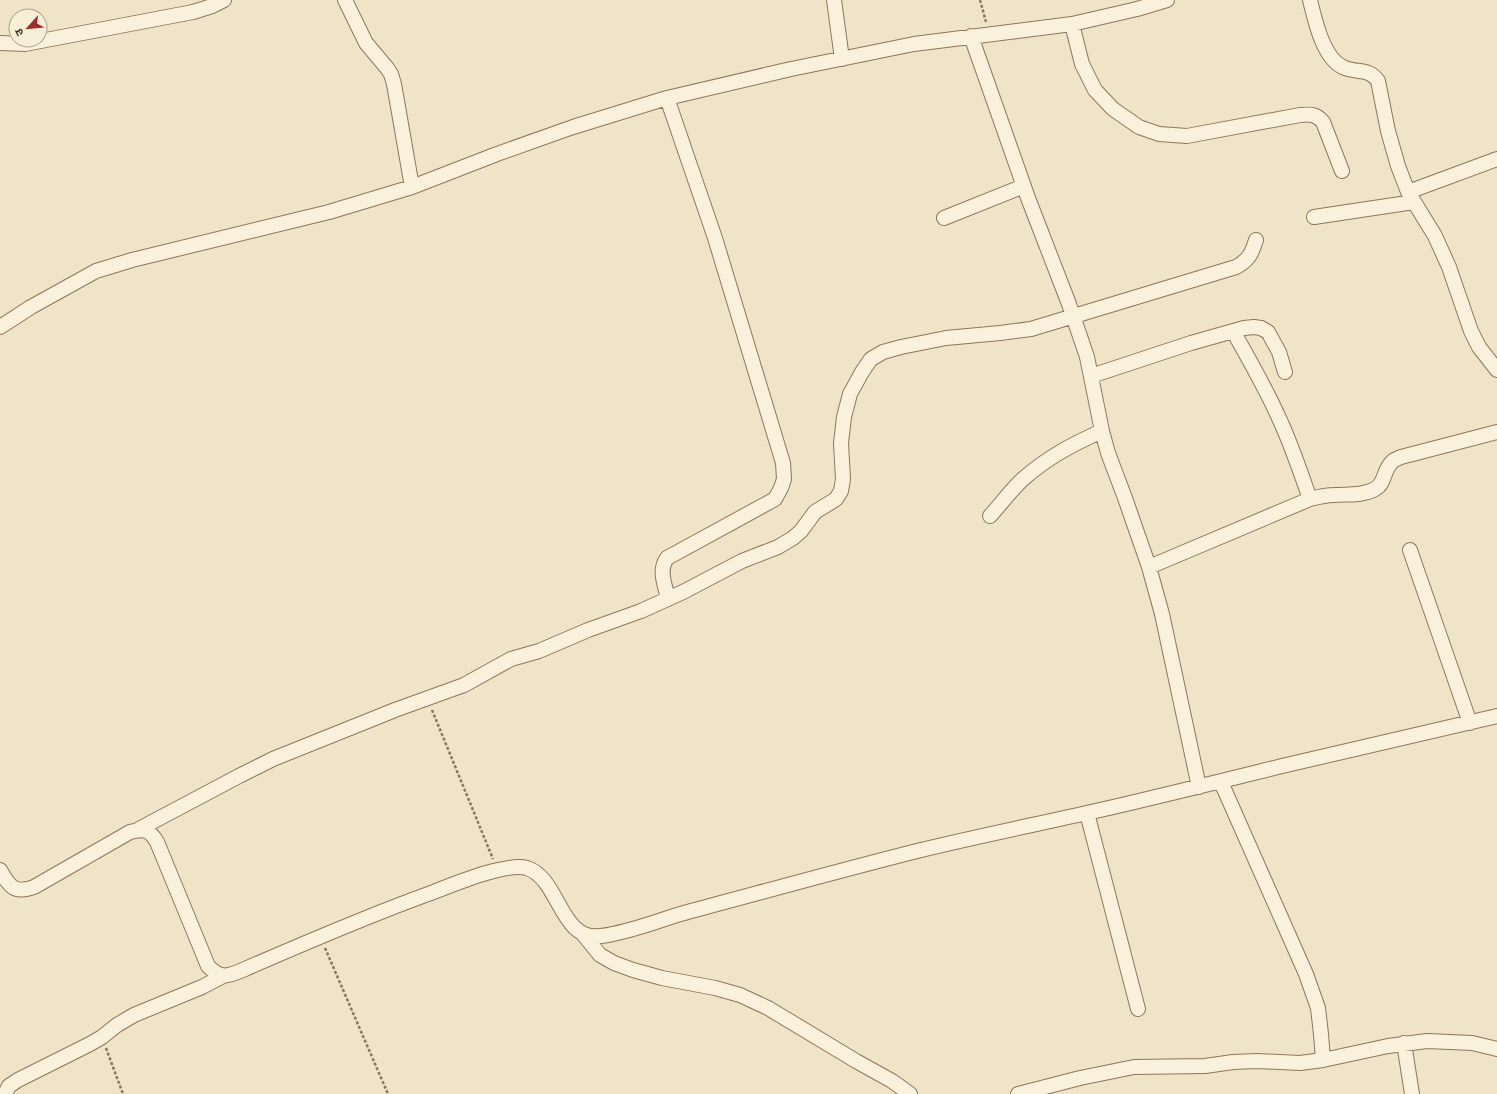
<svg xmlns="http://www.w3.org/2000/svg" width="1497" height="1094" font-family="Bitter,'Noto Sans Devanagari',serif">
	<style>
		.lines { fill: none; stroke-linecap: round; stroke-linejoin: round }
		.minor-casing { stroke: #8d765c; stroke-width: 16 }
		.path { stroke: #8d765c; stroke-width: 2.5; stroke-dasharray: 3 2; stroke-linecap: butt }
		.minor { stroke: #faf1dc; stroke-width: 14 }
	</style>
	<rect width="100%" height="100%" fill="#f0e4c8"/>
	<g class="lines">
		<defs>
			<path id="minor" d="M345,0L366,43L387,68L391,74L394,84L412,187
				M834,0L842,59
				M1310,0C1315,20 1323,60 1345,68C1358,73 1369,68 1378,81L1388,131L1398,166L1408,192L1435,236L1449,267L1471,331L1479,347L1497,370
				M1072,24L1082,64L1095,90L1113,109L1139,127L1159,134L1187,136L1300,115C1311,114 1316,114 1323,122L1342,171
				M971,36L1028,198L1069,304L1087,357L1102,431L1108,453L1125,498L1149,567L1162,614L1199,787
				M0,43L25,44L193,12L212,6L224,0
				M667,98L715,238L783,463L784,479L781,488L775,499L667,558C658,571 665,584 668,599
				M1408,192L1497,159
				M1314,217L1414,202
				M944,218L1024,186
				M0,327L31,307L96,271L132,260L329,212L412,187L497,154L573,127L667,98L791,69L914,44L1072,24L1137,9L1167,0
				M1233,331C1249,359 1265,387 1278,416C1291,443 1300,471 1310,499
				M1091,376L1191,343L1244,328L1254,327L1261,328L1268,332L1279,352L1285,372
				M990,516C1001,504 1011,490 1023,479C1048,457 1073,444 1102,431
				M1410,550L1470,723
				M1149,567L1310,499C1318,497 1326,495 1334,495C1348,494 1362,496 1375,489C1386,483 1383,469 1393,461C1395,459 1399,458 1401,457L1497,432
				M1221,782L1306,974L1318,1008L1321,1034L1323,1060
				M1087,813L1138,1009
				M139,829L239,776L273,759L395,710L464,685L511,659L539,651L588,630L641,611L683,592L742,561L778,547L793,538L801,531L815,512L836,499L841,491L843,479L841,443L844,417L850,394L862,372L871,359L883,352L901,347L946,338L1000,333L1031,329L1236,267C1249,260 1252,253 1256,240
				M0,870C10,887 14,894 34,887L130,832C144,828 150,830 157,842L208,966C221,980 229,976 245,969C307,942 367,916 431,893C452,885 506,862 527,868C560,879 560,942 601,936C632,932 661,919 691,911C766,891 842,870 917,851C978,836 1039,824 1100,810C1161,796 1221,781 1282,766C1353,749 1425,733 1497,716
				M583,934L600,955L614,963L633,970L662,978L715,988L740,995L768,1008L856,1061L892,1081L910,1094
				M1404,1043L1412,1094
				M5,1094L9,1086L18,1080L90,1044L102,1037L117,1025L134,1015L202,987L223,976
				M1018,1094L1080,1078L1134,1067L1205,1066L1233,1062L1257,1061L1300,1063L1323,1060L1388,1046L1427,1041L1472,1043L1497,1049"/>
		</defs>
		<use href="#minor" class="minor-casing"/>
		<path class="path" d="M980,0L986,22
			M432,710L493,859
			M325,948L388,1094
			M106,1048L123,1094"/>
		<use href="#minor" class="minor"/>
	</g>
	<g transform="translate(28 28) rotate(243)"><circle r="19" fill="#f7eed8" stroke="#ada18e"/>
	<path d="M0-3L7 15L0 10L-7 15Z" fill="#9e2a2b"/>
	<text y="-6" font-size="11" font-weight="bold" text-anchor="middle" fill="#3d2e20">उ</text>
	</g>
</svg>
